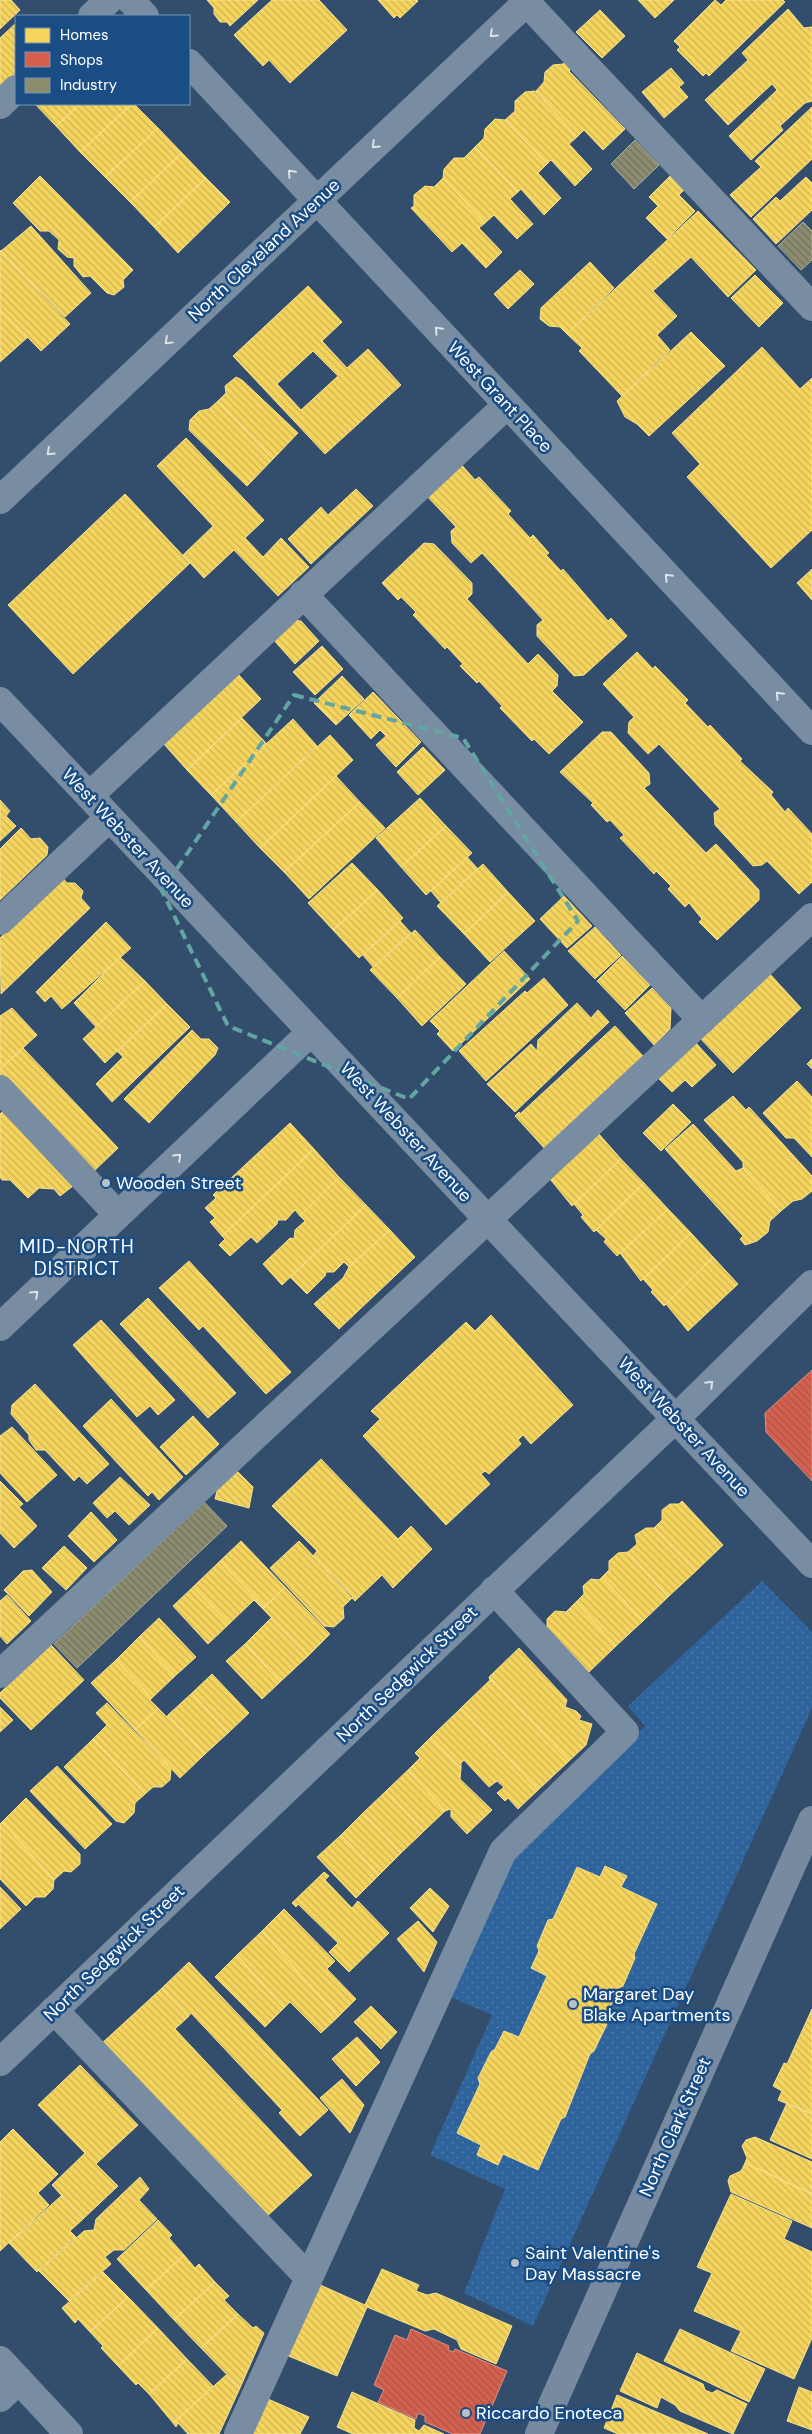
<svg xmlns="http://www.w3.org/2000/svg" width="812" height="2434" font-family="'DM Sans',sans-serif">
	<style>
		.grass { fill: url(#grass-dots); fill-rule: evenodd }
		.homes { fill: url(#homes-back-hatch); stroke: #f9e28d; fill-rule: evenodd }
		.shops { fill: url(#shops-back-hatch); stroke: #e29082 }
		.industry { fill: url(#industry-back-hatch); stroke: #aeae9a }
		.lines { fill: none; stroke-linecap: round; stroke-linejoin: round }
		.minor { stroke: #788ca2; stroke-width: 28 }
		.major { stroke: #778a9f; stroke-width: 28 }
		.oneway { stroke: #dde2e8 }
		.marked { fill: none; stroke: #63a6a1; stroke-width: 4; stroke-dasharray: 10 6; stroke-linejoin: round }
		.poi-dot { fill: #b7c1cc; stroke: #1a4d84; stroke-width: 2 }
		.labels { text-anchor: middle; stroke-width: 5; stroke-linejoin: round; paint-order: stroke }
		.street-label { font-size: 18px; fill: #fff; stroke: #1a4d84 }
		.poi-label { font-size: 18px; fill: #fff; stroke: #1a4d84; text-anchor: start }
		.neighbourhood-label { font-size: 19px; letter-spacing: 1px; fill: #fff; stroke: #1a4d84 }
	</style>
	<defs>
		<pattern id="grass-dots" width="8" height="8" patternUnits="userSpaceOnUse" patternTransform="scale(1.25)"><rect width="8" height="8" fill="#2e649b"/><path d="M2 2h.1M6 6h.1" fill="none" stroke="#4d7baa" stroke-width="1.8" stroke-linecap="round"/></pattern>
		<pattern id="homes-back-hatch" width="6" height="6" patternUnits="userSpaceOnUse" patternTransform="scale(1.25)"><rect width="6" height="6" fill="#f6d55c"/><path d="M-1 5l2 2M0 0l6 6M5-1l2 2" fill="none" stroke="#ccb358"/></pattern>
		<pattern id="shops-back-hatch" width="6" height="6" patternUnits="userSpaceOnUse" patternTransform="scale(1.25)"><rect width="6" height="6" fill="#d6604d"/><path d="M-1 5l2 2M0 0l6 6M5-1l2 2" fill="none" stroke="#a6594d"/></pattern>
		<pattern id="industry-back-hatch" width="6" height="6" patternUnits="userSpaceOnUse" patternTransform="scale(1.25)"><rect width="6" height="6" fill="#8c8c6e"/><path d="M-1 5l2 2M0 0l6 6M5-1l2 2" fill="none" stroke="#727260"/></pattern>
	</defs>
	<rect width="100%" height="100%" fill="#324e6c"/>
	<path class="grass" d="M762,1581L812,1632V1708L533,2326L464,2293L505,2189L430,2155L492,2015L448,1996L511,1854L645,1726L628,1706ZM605,1866L626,1876L621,1887L657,1904L634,1954L635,1958L624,1986L619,1988L604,2020L607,2024L594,2051L590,2054L565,2117L561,2119L538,2169L503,2154L498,2164L477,2155L481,2145L457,2133L480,2084L478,2078C486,2061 496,2048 504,2031L519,2037L547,1976L548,1921L553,1919L576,1867L600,1877Z"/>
	<path class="homes" d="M0,0H11L20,10L0,29Z
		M207,0H258L230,26L227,22H220L214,14V8Z
		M272,0H319L347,30L290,83L269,60L263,66L234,35Z
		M378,0H417L418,1L400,18L397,15L394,18Z
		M638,0H674L655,18Z
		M715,0L721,5L726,0H783L785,2L709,76L706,73L703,76L677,50L680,47L674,41Z
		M788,9L804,28L812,27V101L805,103L780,126L783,130L751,160L729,136L777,90L772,84L728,125L705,100L748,60L742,53Z
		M600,10L625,36L602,58L576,32Z
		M16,23V82L0,89V38Z
		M566,61L572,68L569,71L625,129L603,150L584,130L577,137L536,91L544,82L545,72L553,65L563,64Z
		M671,68L684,83L679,87L688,97L664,118L642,92Z
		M535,91L577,137L569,144L592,169L575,186L551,160L547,164L505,120L515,111V101L525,92Z
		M35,104H80L56,126Z
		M80,104H132L80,152L56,126Z
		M132,104H134L158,128L105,177L80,152Z
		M812,107V159L751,217L730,195L761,167L755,161Z
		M495,119L505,120L547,164L538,173L561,198L544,215L521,189L518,192L475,147L484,138L485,129Z
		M158,128L182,153L130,202L105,177Z
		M475,147L518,192L510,199L533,224L517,239L494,215L485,223L443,178L444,169L454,158H464Z
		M182,153L206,178L154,227L130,202Z
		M40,176L133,270L123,280L124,287L114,295L107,293L90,276L83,277L74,266V258L67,257L58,249L59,240L49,231H40L13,203Z
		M670,176L684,190L679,195L695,211L667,239L646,218L658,206L649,197Z
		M806,177L812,183V210L776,244L753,219L776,197L780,201Z
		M206,178L230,202L178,253L154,227Z
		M443,178L485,223L479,228L502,252L486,268L462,243L452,252L411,208L414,206V195L425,186L434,187Z
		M698,211L756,270L728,297L691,257L653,291L677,316L657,335L670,350L622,396L579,351L582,348L567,334Z
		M31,226L91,293L65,317L1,251Z
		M0,250L70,324L41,351L0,309Z
		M590,262L614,288L567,334L560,327L549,326L540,319L541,308Z
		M520,270L534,284L508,309L494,294Z
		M755,275L783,303L759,327L731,298Z
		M308,286L342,322L322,341L347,368L368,349L401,385L325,454L233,356ZM313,351L338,376L301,410L277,384Z
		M0,309L28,337L0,362Z
		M691,332L725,366L649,436L637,424L625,417L617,401Z
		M762,347L800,389L812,378V530L771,568L687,477L700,464L672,433Z
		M236,377L242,380L298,433L273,459L218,401L226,393L225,386Z
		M218,401L273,459L247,486L189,430L190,420L199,411L209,409Z
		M186,438L264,520L245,538L263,557L281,538L309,567L278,596L234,550L204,578L183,555L213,526L157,466Z
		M460,463L475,480L479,477L511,511L508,514L530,538L533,535L549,553L546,555L561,571L563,569L608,621L611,618L627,636L584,675L574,676L537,636V625L543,620L482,553L471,563L452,543L451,531L456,527L426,495Z
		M356,489L373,506L311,564L288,539L321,507L328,515Z
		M125,494L190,563L73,674L8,605Z
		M424,543L434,544L472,583V594L467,599L528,664L538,654L558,675L557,686L552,691L583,722L549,754L534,739L532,741L500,708L502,706L479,681L477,683L460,666L463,664L447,647L445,649L413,615L416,612L401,597L398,600L382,583Z
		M812,569V600L797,583Z
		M293,620L301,621L319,641L295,664L272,638Z
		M322,646L343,669L315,695L293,672Z
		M637,652L653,669L655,666L688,700L685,703L708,727L710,725L742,759L740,761L773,792L771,795L785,812L788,808L812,834V882L799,894L767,861L762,865L753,866L715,825L714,813L720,809L659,744L648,754L628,733L629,722L634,717L603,684Z
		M237,673L261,699L187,770L163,743Z
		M342,676L364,699L336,725L314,703Z
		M373,692L421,742L396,767L376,745L386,736L380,730L371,739L349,715Z
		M242,718L267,744L211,795L187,770Z
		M293,719L317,746L236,822L211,795Z
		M602,732H611L649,773L650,784L644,788L706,853L716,844L759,890V900L717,940L699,922L702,919L689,903L685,907L668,889L671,886L656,871L654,874L620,838L624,835L610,820L607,822L591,805L593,803L560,772Z
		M330,735L353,760L260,848L236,822Z
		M423,747L445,770L418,795L397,772Z
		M336,776L360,802L284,872L260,848Z
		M420,798L446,826L401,867L376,838Z
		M0,800L10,811L6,816L16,826L0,841Z
		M360,802L385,828L309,899L284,872Z
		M446,826L472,853L426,895L401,867Z
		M21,828L31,839L40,838L48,847L47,855L0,900V849Z
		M467,857L478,869L441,903L431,891Z
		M352,863L378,890L333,930L308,903Z
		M483,864L508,892L464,934L437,906Z
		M61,876L67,883H75L83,891L81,898L90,908L1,994L0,938L56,884Z
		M378,890L403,918L359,958L333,930Z
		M508,892L535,921L490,962L464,934Z
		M564,896L592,926L567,948L540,919Z
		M400,921L411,933L373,967L363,955Z
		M106,922L131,948L62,1009L51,996L45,1002L36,992Z
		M595,927L621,955L595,979L568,951Z
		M415,930L440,957L397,998L370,970Z
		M504,951L530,979L453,1051L437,1034L440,1031L430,1021Z
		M622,956L650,985L625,1010L597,981Z
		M120,957L145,981L96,1027L74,1003Z
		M440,957L466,984L422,1026L397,998Z
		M769,973L801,1008L733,1073L699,1037Z
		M544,978L568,1005L486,1081L459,1051L525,991L527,993Z
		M145,981L167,1004L105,1063L83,1039Z
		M652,988L671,1008L670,1029L654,1045L625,1013Z
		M577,1003L591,1018L598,1010L609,1022L515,1112L487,1084L531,1044L537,1051L538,1040Z
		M167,1004L190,1027L112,1102L96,1084L123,1057L117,1051Z
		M12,1008L37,1035L0,1069V1016Z
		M615,1026L643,1056L549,1143L551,1145L546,1150L515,1116L519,1112L520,1114Z
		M192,1030L201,1039H209L218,1048L215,1055L149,1123L124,1099Z
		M695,1042L716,1065L692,1087L685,1080L672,1092L657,1077Z
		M23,1048L118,1148L92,1173L0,1076V1069Z
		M812,1059V1069L807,1064Z
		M797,1081L812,1097V1157L794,1138H786L763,1113Z
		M733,1096L746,1110L749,1107L812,1176V1191L802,1199L793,1201L781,1211L743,1168V1162L704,1120Z
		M673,1104L691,1122L661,1151L643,1133Z
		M3,1111L73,1186L60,1196L54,1189L39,1188L28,1198L10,1180H2L0,1177V1114Z
		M290,1123L314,1149L222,1236L210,1222L215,1218L205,1208L216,1198L213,1195Z
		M693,1124L736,1171L743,1168L781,1211L770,1221L768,1232L757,1241L745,1245L740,1239L743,1236L665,1149Z
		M598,1133L621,1159L572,1206L550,1179Z
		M314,1149L339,1177L300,1216L295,1210L286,1220H278L277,1224L257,1243L251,1237L230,1256L219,1245L225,1239L222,1236Z
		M621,1159L644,1183L594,1232L581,1217L583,1215L574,1204Z
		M339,1177L366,1205L282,1285L263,1264L290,1238L294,1239L295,1230L305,1221L300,1216Z
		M644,1183L668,1209L617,1256L604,1242L606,1239L596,1230Z
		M366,1205L390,1230L349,1267L344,1262L334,1272H326L325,1276L307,1294L290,1277Z
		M668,1209L691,1233L641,1281L620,1253Z
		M390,1230L415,1257L339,1329L314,1304L343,1278L349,1267Z
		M691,1233L713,1257L664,1306L651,1292L653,1290L643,1279Z
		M713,1257L738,1284L688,1331L666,1304Z
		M189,1261L291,1372L266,1394L203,1326L199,1330L159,1288Z
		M148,1298L236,1393L208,1418L120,1324Z
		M491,1315L573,1405L531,1444L523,1435L518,1440L521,1444L489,1474L485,1471L481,1474L490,1484L446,1525L363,1436L380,1419L371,1411L466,1322L475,1331Z
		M101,1320L175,1400L158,1415L150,1406L137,1417L73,1345Z
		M35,1384L109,1464L87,1484L79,1476L74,1481L45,1450H36L29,1440V1435L11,1414L12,1405Z
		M111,1399L183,1477L159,1500L152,1492L148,1496L83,1426Z
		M193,1416L219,1444L186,1475L160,1447Z
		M12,1427L57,1475L27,1502L0,1473V1436Z
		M321,1459L398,1539L411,1526L432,1549L393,1588L382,1575L355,1601L313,1556L317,1551L272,1506Z
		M235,1469L253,1487L249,1508L215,1499L219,1483Z
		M120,1477L150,1505L129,1525L115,1511L107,1518L93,1503Z
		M0,1481L23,1504L19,1507L37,1526L14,1548L0,1533Z
		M682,1501L723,1545L696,1571L654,1528L662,1520V1510L670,1504H679Z
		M91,1512L117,1540L94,1562L68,1536Z
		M646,1528H654L696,1571L668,1597L628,1552L637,1544L635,1535Z
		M241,1541L285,1587L264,1607L220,1561Z
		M299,1541L353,1597L343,1607L344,1618L334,1627L324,1626L270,1568Z
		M64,1546L87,1568L66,1590L42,1568Z
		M628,1552L668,1597L643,1621L602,1577L609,1570V1561L618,1553Z
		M220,1561L264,1607L263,1609L254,1600L229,1624L193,1587Z
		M32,1570L52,1592L29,1616L4,1590L23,1571Z
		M602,1577L643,1621L616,1646L576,1602L584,1594L583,1586L591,1579L599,1580Z
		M193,1587L229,1624L208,1644L173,1606Z
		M285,1587L330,1634L308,1656L263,1609Z
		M7,1595L31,1621L7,1644L0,1636V1601Z
		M576,1602L616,1646L589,1672L547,1628V1619L555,1611L566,1612Z
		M159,1618L196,1657L175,1676L139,1637Z
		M271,1618L308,1656L280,1682L245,1644Z
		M139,1637L175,1676L152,1698L116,1660Z
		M245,1644L280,1682L262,1699L226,1661Z
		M51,1645L84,1680L31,1730L0,1698V1693Z
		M519,1648L567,1700L565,1707L576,1711L581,1716L579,1720L592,1724L586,1745L569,1761L489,1677Z
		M116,1660L152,1698L150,1700L158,1708L135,1730L91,1683Z
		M212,1674L249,1713L228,1733L192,1693Z
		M489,1677L569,1761L538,1790L461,1708L490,1680Z
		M192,1693L228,1733L205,1754L168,1715Z
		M107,1703L171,1769L170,1780L162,1787H153L145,1794L93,1739L107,1725L96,1713Z
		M0,1707L13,1720L0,1732Z
		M158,1708L167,1717L168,1715L205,1754L180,1778L135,1730Z
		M461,1708L538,1790L518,1809L508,1798L505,1801L497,1793L504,1787L497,1781L489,1787L464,1760L461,1763V1768L431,1737Z
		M431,1737L461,1768L460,1779L492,1810L467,1834L451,1817V1809L445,1811L408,1770L420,1758L415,1753Z
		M93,1739L145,1794L135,1803L134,1813L124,1823L116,1821L64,1767Z
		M57,1766L112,1824L85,1849L30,1791Z
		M408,1770L445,1811L424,1831L386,1791Z
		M386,1791L424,1831L401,1853L363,1813Z
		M26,1798L80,1854V1864L71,1872L64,1871L54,1880L2,1822Z
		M363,1813L401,1853L379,1875L341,1835Z
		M2,1822L54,1880L53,1889L45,1897H35L26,1906L0,1879V1824Z
		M341,1835L379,1875L356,1898L317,1857Z
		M605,1866L627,1876L621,1887L657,1904L634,1954L635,1958L623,1986L619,1988L604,2020L607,2024L594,2051L590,2054L565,2117L561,2119L538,2170L503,2154L498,2165L477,2155L481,2145L457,2133L480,2084L478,2078L491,2052L495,2049L504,2031L519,2037L547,1976L531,1968L539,1951L537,1946L548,1920L553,1919L577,1867L600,1877Z
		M324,1872L329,1876L325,1880L352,1908L358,1901L389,1933L349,1972L329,1952L338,1943L298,1904L296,1907L292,1903Z
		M0,1887L21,1909L0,1929Z
		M430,1888L449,1906L433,1932L410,1908Z
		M284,1909L335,1961L327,1969L356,1999L338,2017L262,1931Z
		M418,1921L437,1942L424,1972L397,1939Z
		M262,1931L338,2017L321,2033L290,2002L284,2008L237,1955Z
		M237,1955L284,2008L265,2027L215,1977Z
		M189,1962L328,2110L300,2136L279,2113L282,2110L191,2013L188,2017L162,1988Z
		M162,1988L188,2017L175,2029L312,2175L264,2219L100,2045Z
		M371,2006L397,2032L381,2049L354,2022Z
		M812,2009V2114L778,2100L782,2091L773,2086L784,2063L787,2064Z
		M357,2037L380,2062L356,2086L332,2059Z
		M80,2065L138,2125L96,2164L118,2186L83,2219L52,2185L85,2153L38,2105Z
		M342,2079L364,2105L350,2133L320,2098Z
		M787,2103L812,2114V2159L770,2140Z
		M13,2129L58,2174L38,2193L49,2205L0,2251V2142Z
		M755,2137L812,2162V2194L745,2163L747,2158L742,2146L746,2140Z
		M745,2163L812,2194V2228L731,2192L728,2181L730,2176L741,2171Z
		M140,2177L149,2189L139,2200L157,2219L124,2250H114L105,2257L111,2264L69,2301L39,2271L84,2231L94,2230L96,2219Z
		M731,2194L792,2221L784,2239L812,2252V2338L794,2379L731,2351L741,2331L694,2311L712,2273L697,2267Z
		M61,2196L83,2219L70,2231L76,2237L37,2272L9,2243Z
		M158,2220L172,2235L169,2238L184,2255L146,2290L117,2259Z
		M184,2255L195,2268L199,2264L215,2282L174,2320L146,2290Z
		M382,2269L419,2285L416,2291L427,2295L436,2293L512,2326L496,2364L461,2349L457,2340L434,2329L425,2331L367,2307L337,2376L286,2355L318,2284L365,2305Z
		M103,2272L128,2297L90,2332L78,2319L75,2323L62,2308Z
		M215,2282L229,2296L224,2300L238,2314L201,2348L174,2320Z
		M128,2297L158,2328L118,2366L101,2348L103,2346L90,2332Z
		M238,2314L253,2328L256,2326L264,2333L240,2388L201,2348Z
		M158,2328L187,2359L149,2394L138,2383L136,2385L118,2366Z
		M680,2329L765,2369L749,2402L664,2361Z
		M637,2353L703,2384L705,2390L712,2393L717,2390L747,2404L733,2434L680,2411L675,2405L661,2397L657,2408L620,2391Z
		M187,2359L213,2386L173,2423L149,2394Z
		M226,2375L240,2388L219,2434H188L178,2423L176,2427L173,2423Z
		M799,2387L812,2392V2430L787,2421Z
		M352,2392L415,2420L414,2428L419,2431L424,2425L444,2434H353L337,2427Z
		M617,2395L708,2434H618L604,2428Z
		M268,2399L309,2417L300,2434H252Z"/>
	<path class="shops" d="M812,1370V1481L766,1432L765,1413Z
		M411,2329L449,2346L448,2350L454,2352L455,2349L507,2371L480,2434H453L425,2422V2416L418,2413L416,2419L378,2402L384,2390L374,2385L395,2335L407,2340Z"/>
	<path class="industry" d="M635,140L659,165L634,189L611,164Z
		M803,222L812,231V260L801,270L778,246Z
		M204,1502L227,1526L77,1668L54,1644Z"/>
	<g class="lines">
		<path class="minor" d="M130,0L145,16
			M526,2L812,307
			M92,16L109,0
			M189,63L812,731
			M0,105L16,89
			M0,500L529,0
			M303,594L702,1020
			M0,701L812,1564
			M89,796L507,405
			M0,921L109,818
			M0,1089L118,1215
			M0,1327L311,1032
			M0,1674L812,917
			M54,2010L309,2278
			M0,2062L675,1419L812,1284
			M0,2360L69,2434
			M0,2398L19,2380
			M238,2434L503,1851L625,1732L494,1590"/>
		<path class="major" d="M539,2434L812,1820"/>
	</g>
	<defs><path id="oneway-chevron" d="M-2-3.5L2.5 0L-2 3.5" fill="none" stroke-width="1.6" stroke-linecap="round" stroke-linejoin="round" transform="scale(1.25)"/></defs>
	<g class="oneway">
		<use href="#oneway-chevron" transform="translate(493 34) rotate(136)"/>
		<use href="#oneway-chevron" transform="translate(375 145) rotate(136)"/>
		<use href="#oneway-chevron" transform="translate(291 173) rotate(-133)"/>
		<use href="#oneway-chevron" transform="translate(438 330) rotate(-133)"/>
		<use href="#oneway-chevron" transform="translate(168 341) rotate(137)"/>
		<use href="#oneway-chevron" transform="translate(50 452) rotate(137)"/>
		<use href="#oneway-chevron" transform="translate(668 577) rotate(-133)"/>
		<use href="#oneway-chevron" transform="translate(779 695) rotate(-133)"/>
		<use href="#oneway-chevron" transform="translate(178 1157) rotate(-44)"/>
		<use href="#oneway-chevron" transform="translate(35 1294) rotate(-44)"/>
		<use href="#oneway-chevron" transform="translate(710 1384) rotate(-45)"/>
	</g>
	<path class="marked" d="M294,695L463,738L578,921L409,1099L228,1026L162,891Z"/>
	<g class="poi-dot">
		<circle cx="106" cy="1183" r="5"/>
		<circle cx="573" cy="2004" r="5"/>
		<circle cx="515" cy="2263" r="5"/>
		<circle cx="466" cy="2413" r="5"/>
	</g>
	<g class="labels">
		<g class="street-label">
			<text transform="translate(264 250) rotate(-43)" y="6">North Cleveland Avenue</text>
			<text transform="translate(500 397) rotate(47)" y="6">West Grant Place</text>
			<text transform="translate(128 838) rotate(47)" y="6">West Webster Avenue</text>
			<text transform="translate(406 1132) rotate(47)" y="6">West Webster Avenue</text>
			<text transform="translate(684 1427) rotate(47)" y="6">West Webster Avenue</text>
			<text transform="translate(407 1674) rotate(-44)" y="6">North Sedgwick Street</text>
			<text transform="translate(114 1953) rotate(-44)" y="6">North Sedgwick Street</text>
			<text transform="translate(675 2127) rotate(-66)" y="6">North Clark Street</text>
		</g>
		<g class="poi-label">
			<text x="116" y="1189">Wooden Street</text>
			<text x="583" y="2000">Margaret Day<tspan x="583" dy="21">Blake Apartments</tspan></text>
			<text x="525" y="2259">Saint Valentine's<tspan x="525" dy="21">Day Massacre</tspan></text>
			<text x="476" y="2419">Riccardo Enoteca</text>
		</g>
		<g class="neighbourhood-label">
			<text x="77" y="1253">MID-NORTH<tspan x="77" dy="22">DISTRICT</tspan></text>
		</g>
	</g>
	<rect x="15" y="15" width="175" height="90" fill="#1a4d84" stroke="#7694b5"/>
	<rect x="25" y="28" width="25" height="15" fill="#f6d55c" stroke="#7694b5"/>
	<text x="60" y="40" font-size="15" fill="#ffffff">Homes</text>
	<rect x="25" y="52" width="25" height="15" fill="#d6604d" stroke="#7694b5"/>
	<text x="60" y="65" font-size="15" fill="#ffffff">Shops</text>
	<rect x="25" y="78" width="25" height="15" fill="#8c8c6e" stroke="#7694b5"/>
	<text x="60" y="90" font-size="15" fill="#ffffff">Industry</text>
</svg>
